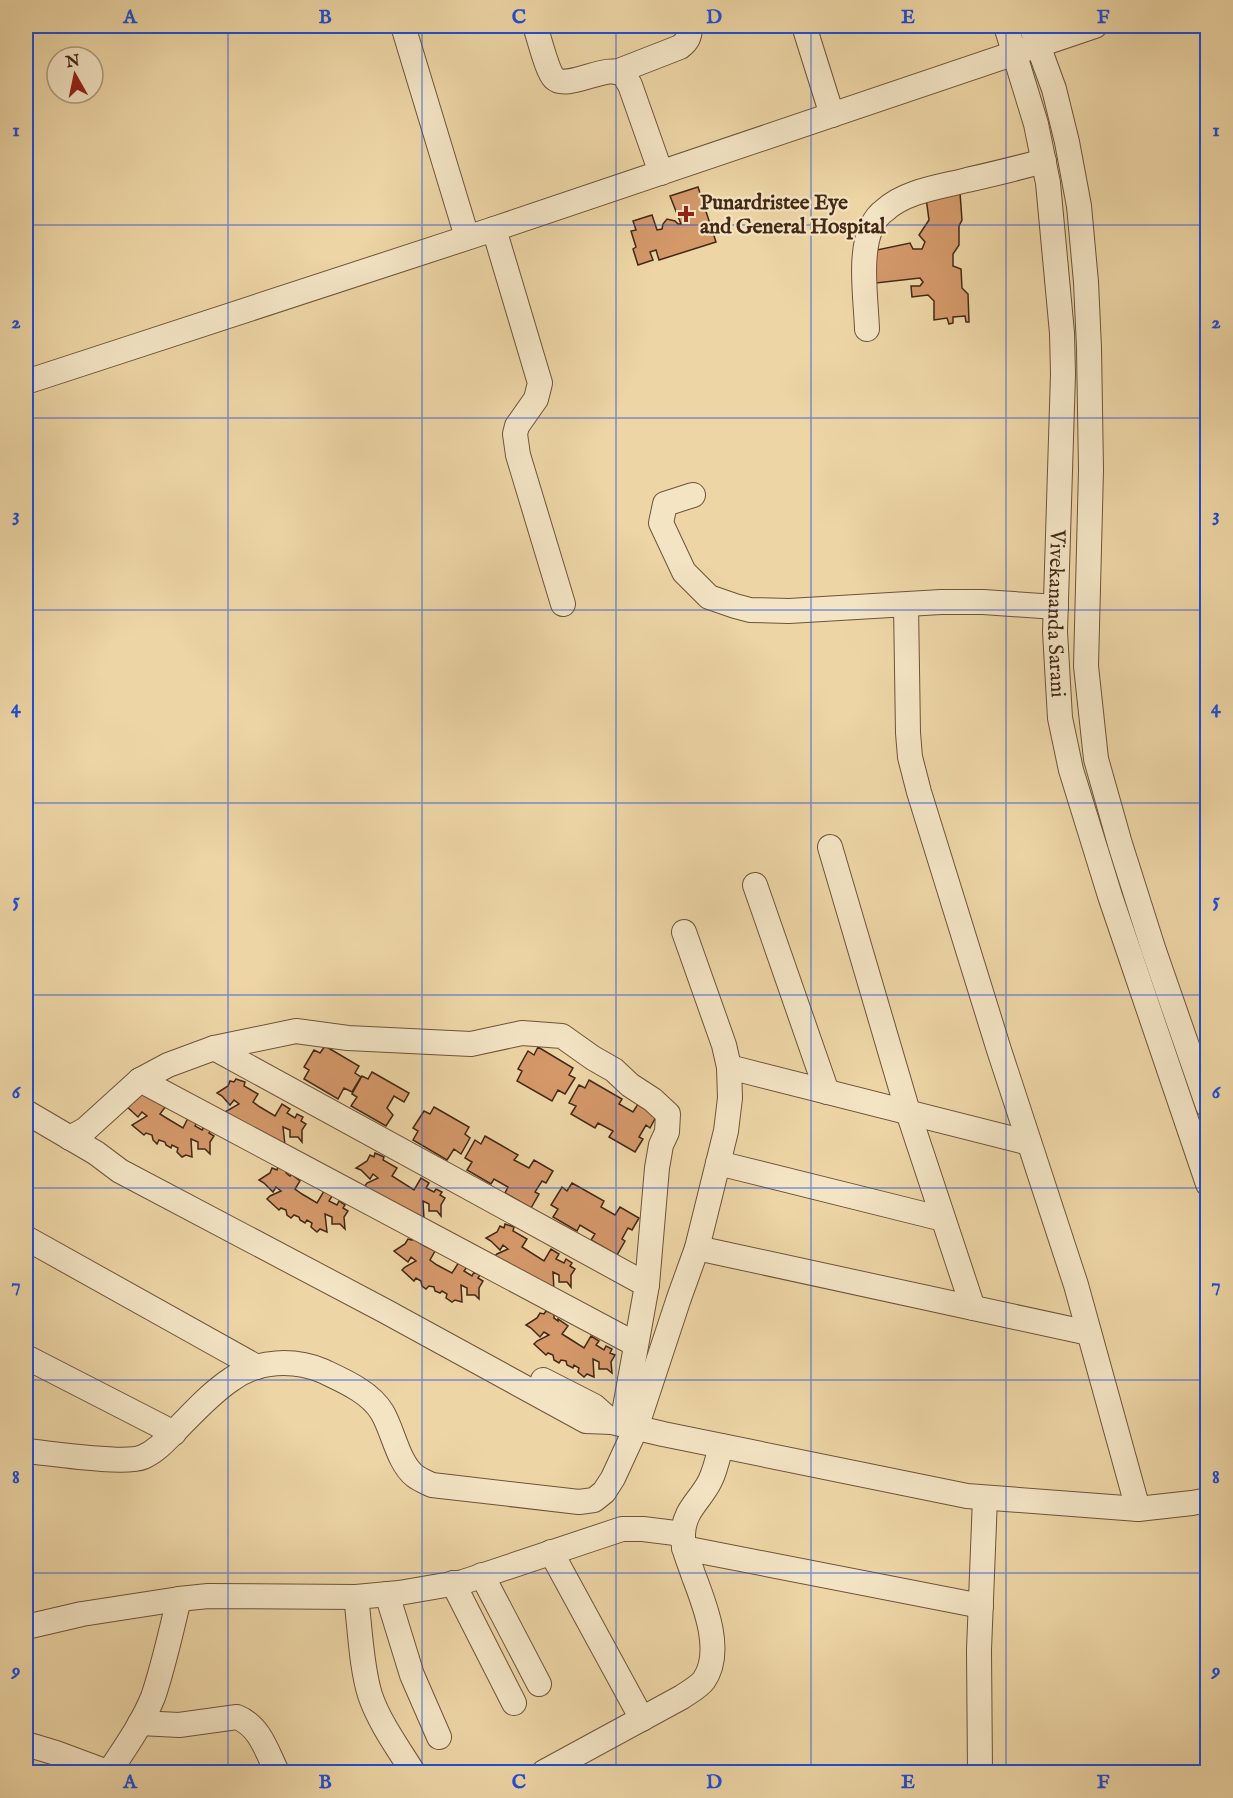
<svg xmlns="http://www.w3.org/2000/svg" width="1233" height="1798" font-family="'IM FELL English',serif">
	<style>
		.building { fill: #d49869; stroke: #432816; stroke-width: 1.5 }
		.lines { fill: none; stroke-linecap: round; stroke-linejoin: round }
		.minor-casing { stroke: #6e533a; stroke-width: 26 }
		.minor { stroke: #f3e4c4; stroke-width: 24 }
		.grid { fill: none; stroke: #1d4ed8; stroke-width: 1.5; stroke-opacity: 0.55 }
		.poi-dot { fill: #8f2418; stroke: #f3e4c4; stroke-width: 2 }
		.labels { text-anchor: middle; stroke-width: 4.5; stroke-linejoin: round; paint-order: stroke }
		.poi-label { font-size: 21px; font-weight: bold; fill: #432816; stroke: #f3e4c4; text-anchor: start }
		.street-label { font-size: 21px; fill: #432816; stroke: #f3e4c4 }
		.neatline { fill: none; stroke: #1d4ed8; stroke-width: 2 }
		.grid-label { font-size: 20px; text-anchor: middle; font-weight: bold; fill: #1d4ed8 }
	</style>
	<rect width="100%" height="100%" fill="#edd5a5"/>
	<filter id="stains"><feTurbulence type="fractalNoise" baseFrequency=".00333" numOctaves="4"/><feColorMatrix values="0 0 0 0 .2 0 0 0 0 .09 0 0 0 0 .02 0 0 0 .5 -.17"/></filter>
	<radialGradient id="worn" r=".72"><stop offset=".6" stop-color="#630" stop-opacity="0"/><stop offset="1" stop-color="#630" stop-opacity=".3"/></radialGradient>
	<path class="building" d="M698,187L716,242L659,260L656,250L650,252L653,260L638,265L633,249L636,247L631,231L636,230L633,221L652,215L657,230L662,229L663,224L667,219L675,221L678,224H681L670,196Z
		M960,193L962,220L959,226V245L953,254V266L961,269L962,288L968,294L969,322H966L965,316L953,317V323L949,324L947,318L934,320V301L928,295L912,297L911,286H920L923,282L920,278L876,283L872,251L910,243L913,249H922L925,242L919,235L929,220L926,198Z
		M325,1046L359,1066L355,1073L361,1077L352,1092L344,1088L338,1099L304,1079L309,1070L304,1067L314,1050L320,1053Z
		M538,1047L573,1068L569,1075L575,1078L565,1094L558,1090L552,1101L517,1081L522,1071L518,1069L528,1051L534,1055Z
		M372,1072L409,1093L404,1102L394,1096L387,1108L393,1115L386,1126L351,1106L357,1097L352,1094L362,1076L368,1079Z
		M236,1079L245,1082L244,1086L258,1094L253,1102L260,1107L275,1116L282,1104L290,1109L287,1113L295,1118L297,1114L303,1117L301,1121L306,1124L302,1130V1142L298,1137H290V1130L283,1127L285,1145L225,1112L239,1104L234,1100L230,1105L222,1096L217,1093L228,1086L230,1081L234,1082Z
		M589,1080L622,1099L619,1104L633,1112L638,1104L657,1115L650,1128L646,1125L639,1137L643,1139L635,1152L609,1137L613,1131L598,1123L595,1128L571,1114L576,1106L569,1103L579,1085L585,1088Z
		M144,1091L166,1106L160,1114L168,1119L183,1128L189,1116L197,1121L195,1126L202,1130L205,1126L211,1130L209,1133L214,1136L210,1142V1154L205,1149H198V1142L191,1139L192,1157L186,1155L182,1157L177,1152L178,1148L172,1145L171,1148L166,1145L165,1142L159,1140L157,1144L153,1140L152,1135L146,1133L144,1135L132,1125L147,1116L142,1112L138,1117L125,1105L138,1093L142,1095Z
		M434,1107L469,1127L465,1134L470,1138L461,1154L454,1149L447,1160L413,1140L418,1131L413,1128L424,1111L430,1114Z
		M485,1136L518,1155L514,1160L529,1168L534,1160L553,1171L546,1183L542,1181L535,1192L539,1194L531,1208L505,1193L508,1187L494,1179L491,1184L467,1170L472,1162L465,1158L475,1140L481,1144Z
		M375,1153L384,1157L383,1160L397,1168L392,1176L414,1190L421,1178L429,1183L426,1188L434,1192L436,1189L442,1192L440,1195L445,1198L441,1205V1216L437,1211H429V1204L423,1201L424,1219L364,1187L367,1183L378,1178L373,1174L370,1179L361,1170L356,1168L367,1161L370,1155L374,1157Z
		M278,1166L287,1169L286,1173L290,1176L291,1174L300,1181L295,1189L302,1194L317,1203L324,1191L332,1196L329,1201L337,1205L339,1201L345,1205L343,1208L348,1211L344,1217L345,1229L340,1224H332V1217L325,1214L327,1232L320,1229L317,1232L311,1227L312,1223L307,1220L305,1223L300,1220L299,1217L294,1215L291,1218L287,1215L286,1210L281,1208L279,1210L267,1199L270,1196L281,1191L276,1187L273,1192L264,1183L259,1180L270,1173L272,1168L277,1170Z
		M572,1183L604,1201L601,1207L615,1215L620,1207L639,1218L632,1230L628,1228L622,1239L625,1241L617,1255L591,1240L595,1234L580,1225L577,1231L553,1217L558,1209L551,1205L562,1187L567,1191Z
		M505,1224L514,1227L513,1231L527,1239L522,1247L544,1261L551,1249L559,1254L556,1259L564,1263L566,1259L572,1263L570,1266L575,1269L571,1275V1287L567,1282H559V1275L553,1272L554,1290L494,1257L497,1254L508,1249L503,1245L500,1250L491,1241L486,1238L497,1232L500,1226L504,1228Z
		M413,1236L422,1240L421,1244L435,1251L430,1260L437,1265L452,1273L459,1262L467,1267L464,1271L472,1276L474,1272L480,1275L478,1278L483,1281L479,1288V1299L475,1295H467V1288L461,1285L462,1302L455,1300L452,1302L446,1298L447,1294L442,1291L440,1293L435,1291L434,1287L429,1286L426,1289L422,1286L421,1281L416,1278L414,1281L402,1270L405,1267L416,1261L411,1257L408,1262L394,1251L405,1244L408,1239L412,1240Z
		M546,1311L554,1314V1318L558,1321V1319L568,1326L562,1334L570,1339L584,1348L591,1336L599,1341L596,1345L604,1350L606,1346L612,1349L610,1353L615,1355L611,1362L612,1373L607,1369H599V1362L593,1359L594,1377L587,1374L584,1377L578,1372L579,1368L574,1365L573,1368L567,1365L566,1361L561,1360L559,1363L554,1360L553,1355L548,1353L546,1355L534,1344L537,1341L549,1335L544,1332L540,1337L531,1328L526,1325L537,1318L540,1313L544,1314Z"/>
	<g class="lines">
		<defs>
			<g id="minor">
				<path d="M403,26L467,237"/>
				<path d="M535,26C539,37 547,71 554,78C567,91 607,63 622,74C625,76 628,82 630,85L661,173"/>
				<path d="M804,26L832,115"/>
				<path id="s1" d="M1006,26L1036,124L1048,183L1062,333L1063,374L1055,632L1060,718L1071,770L1110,896L1208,1184"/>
				<path d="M1031,26L1054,89L1067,142L1079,206L1086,282L1089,348L1091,470L1086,666L1096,759L1120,844L1153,948L1208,1106"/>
				<path d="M616,72L680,47C688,41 690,36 690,26"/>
				<path d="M494,229L540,383L536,399L517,426L515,434L518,455L563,604"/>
				<path d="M867,329C866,300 859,255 871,228C874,221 879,214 885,210C906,191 940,187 967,180C993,174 1018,168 1044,161"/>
				<path d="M26,382L494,229L1095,26"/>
				<path d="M693,495L665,504L661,523L684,572L709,597L735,606L750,610L789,611L941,602H983L1056,607"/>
				<path d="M906,605L908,733L910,757L919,792L999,1050L1076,1285L1138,1509"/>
				<path d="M830,847L908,1112L973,1308"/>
				<path d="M755,885L827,1092"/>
				<path d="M214,1048L647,1285"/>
				<path d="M729,1067L1029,1143"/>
				<path d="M140,1080L635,1344"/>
				<path d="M26,1112L96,1153L120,1171L385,1311L586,1421L612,1422L663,1434L967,1496L1138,1509L1192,1503L1208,1500"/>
				<path d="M70,1138L86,1129L140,1080L168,1065L214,1048L296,1031L348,1038L471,1044L522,1033L562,1036L593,1058L614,1070L630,1085L653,1100L668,1114L667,1132L661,1145L657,1168L647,1285L622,1424"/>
				<path d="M718,1163L943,1219"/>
				<path d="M26,1238L257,1367"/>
				<path d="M697,1248L1089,1333"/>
				<path d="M26,1357L174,1433"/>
				<path d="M543,1380L594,1406L612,1422"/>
				<path d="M26,1451C49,1453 125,1465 143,1457C157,1451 167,1439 178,1428C195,1411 212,1392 232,1379C258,1360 294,1359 323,1371C344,1381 370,1392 382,1412C393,1430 398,1463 415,1476C420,1480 426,1482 432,1485L579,1502L594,1500L604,1492L613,1478L636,1428L679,1298L697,1248L726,1131L730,1098L729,1067L724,1045L684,932"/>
				<path d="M684,1548L981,1606"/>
				<path d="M551,1552L642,1719"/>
				<path d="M482,1575L539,1684"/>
				<path d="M453,1583L514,1703"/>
				<path d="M387,1594L412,1675L439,1737"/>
				<path d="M356,1597C360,1627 361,1666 370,1695C379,1722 398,1748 413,1772"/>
				<path d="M26,1627L82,1614L179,1599L208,1596L356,1597L399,1593L463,1582L622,1529H643L683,1534"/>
				<path d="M140,1723L179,1725L237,1717C260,1726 267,1752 277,1772"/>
				<path d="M26,1744L56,1753L107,1772"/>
				<path d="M109,1772C125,1748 142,1724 153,1697C164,1665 171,1631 179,1599"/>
				<path d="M544,1772L682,1697C689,1692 699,1687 704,1680C724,1651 704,1603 693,1574C689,1561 682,1548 683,1534C684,1510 700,1501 710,1481C715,1471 718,1458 721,1446"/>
				<path d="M980,1772L979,1650L985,1498"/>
			</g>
		</defs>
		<use href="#minor" class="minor-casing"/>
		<use href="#minor" class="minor"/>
	</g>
	<path class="grid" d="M228,26V1772M422,26V1772M616,26V1772M811,26V1772M1006,26V1772M26,225H1208M26,418H1208M26,610H1208M26,803H1208M26,995H1208M26,1188H1208M26,1380H1208M26,1573H1208"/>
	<path class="poi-dot" d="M683 205h6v6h6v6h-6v6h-6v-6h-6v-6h6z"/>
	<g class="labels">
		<g class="poi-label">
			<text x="700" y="209">Punardristee Eye<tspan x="700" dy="24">and General Hospital</tspan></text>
		</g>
		<g class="street-label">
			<text dy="7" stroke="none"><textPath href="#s1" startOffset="594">Vivekananda Sarani</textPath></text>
		</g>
	</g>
	<rect width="1233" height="1798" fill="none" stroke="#edd5a5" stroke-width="66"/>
	<g transform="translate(75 75) rotate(351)"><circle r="28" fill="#f3e4c4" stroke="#ad997e" stroke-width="1.5"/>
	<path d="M0-4.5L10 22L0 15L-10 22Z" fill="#8f2418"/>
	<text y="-9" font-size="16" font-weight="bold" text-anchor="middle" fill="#432816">N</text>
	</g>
	<rect x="33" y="33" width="1167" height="1732" class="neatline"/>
	<g class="grid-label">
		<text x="130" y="23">A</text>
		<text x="325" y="23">B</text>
		<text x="519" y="23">C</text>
		<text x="714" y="23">D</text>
		<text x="908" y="23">E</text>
		<text x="1103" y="23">F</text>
		<text x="16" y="136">1</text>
		<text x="1216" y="136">1</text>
		<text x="16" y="328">2</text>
		<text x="1216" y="328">2</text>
		<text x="16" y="521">3</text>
		<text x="1216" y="521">3</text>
		<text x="16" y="713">4</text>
		<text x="1216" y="713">4</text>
		<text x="16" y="906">5</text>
		<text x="1216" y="906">5</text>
		<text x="16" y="1098">6</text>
		<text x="1216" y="1098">6</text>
		<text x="16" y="1291">7</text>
		<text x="1216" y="1291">7</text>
		<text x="16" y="1483">8</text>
		<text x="1216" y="1483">8</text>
		<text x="16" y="1676">9</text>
		<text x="1216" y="1676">9</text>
		<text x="130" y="1788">A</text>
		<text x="325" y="1788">B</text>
		<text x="519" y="1788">C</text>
		<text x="714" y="1788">D</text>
		<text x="908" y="1788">E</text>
		<text x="1103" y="1788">F</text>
	</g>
	<rect width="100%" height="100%" filter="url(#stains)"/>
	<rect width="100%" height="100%" fill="url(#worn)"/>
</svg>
